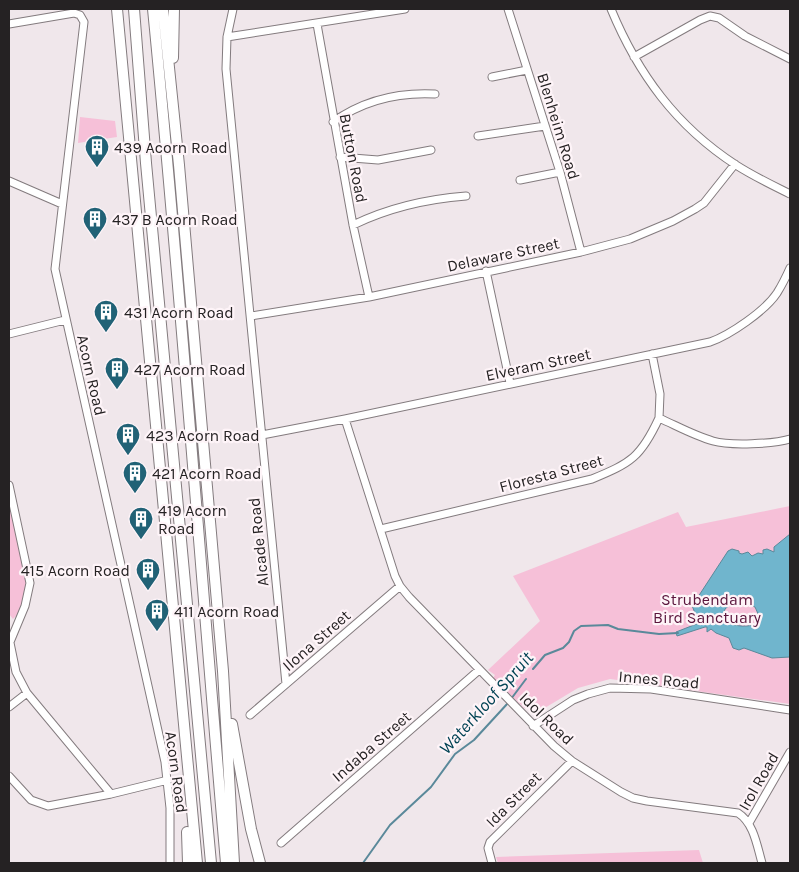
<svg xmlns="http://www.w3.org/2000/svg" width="799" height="872" font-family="Karla,sans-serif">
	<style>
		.green { fill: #f6c0d8 }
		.water { fill: #70b5cd; stroke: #5a899a; fill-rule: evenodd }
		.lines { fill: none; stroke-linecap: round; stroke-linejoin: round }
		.stream { stroke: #5a899a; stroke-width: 2 }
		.minor-casing { stroke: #837b7e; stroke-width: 9 }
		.highway-casing { stroke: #837b7e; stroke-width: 12 }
		.minor { stroke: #fff; stroke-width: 7 }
		.highway { stroke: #fff; stroke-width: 10 }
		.labels { text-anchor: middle; stroke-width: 4.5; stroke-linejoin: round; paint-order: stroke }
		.street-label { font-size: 16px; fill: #252223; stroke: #fef4f8 }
		.poi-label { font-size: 16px; fill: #252223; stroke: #fef4f8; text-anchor: start }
		.park-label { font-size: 16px; fill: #5a153c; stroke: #fef4f8 }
		.water-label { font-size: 18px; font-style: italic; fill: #024354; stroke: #fef4f8 }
	</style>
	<rect width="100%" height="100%" fill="#f0e7eb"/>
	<path class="green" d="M80,117L115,121L117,137L78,143Z
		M9,498L27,588L20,612L13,619L9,614Z
		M790,506V704L610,679L578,688L538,712L524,708L493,678L495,675L488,670L540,621L513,576L678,512L686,527Z
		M699,850L703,863H498L496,857Z"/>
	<path class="water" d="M790,534V657L772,658L744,648L739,650L733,648L729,638L716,633L711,629L707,632V627H705L677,636L676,632L699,623L689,598L696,600L728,551L732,549L739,551V553L742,554L748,552L752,556L758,553L763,554V550L767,549L774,552V547ZM731,604L750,605L755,607L759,616L758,623C751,627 735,628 728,621C726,618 725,615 724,613L725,609Z"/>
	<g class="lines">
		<path class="stream" d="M533,669L545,655L563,648L569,642L574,631L581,626L608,625L618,629L659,634L678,633
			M511,699L526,679
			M363,863L390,825L431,787L455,754L474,740L508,703"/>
		<defs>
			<path id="minor" d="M233,9L227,37L226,69L286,684
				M508,9L560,172L581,252
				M611,9C638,74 676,126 736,165C753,176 772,185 790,194
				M9,24L74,13L80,15L84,22L55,269L165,762L170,808V863
				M317,24L353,225L369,297
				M227,37L405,9
				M634,57L700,20L710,16L719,18L745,36L790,59
				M492,77L527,70
				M333,122C364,100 397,92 435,94
				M478,136L545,126
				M340,157L378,160L431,150
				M520,180L560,172
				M9,181L62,204
				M353,225C388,208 427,199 466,196
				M486,271L510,383
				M251,316L369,297L581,252L630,239L673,221L695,209L704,203L735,164
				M9,334L65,320
				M652,354L660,394L659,418
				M345,419L395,576L400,586L409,597L554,746L572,761L621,792L633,798L647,801L738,813C754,823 757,846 762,863
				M262,435L345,419L710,342C730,335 765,311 777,293C782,285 786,277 790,268
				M9,485L30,583L25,606L10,642
				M381,529L592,479C631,463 641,457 659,418C677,426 695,436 713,441C730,446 774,444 790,439
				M9,638L16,672L27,693L111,794
				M9,707L27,693
				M250,715L400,586
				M533,726L573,700L588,694L610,688L651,689L790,710
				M9,776L31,800L48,806L111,794L168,780
				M749,823L790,752
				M281,843L479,670
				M492,863L488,848L490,842L572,761"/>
			<path id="highway" d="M117,9L197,863
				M134,9L146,163L211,863
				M153,9C181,293 201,579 226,863
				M163,9L179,165L223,671L234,863
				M173,58L174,9
				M232,724L251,829L260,863
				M187,832L188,863"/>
		</defs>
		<use href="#minor" class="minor-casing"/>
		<use href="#highway" class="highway-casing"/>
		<use href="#minor" class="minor"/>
		<use href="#highway" class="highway"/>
	</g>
	<defs>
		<symbol id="building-pin" viewBox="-11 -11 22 30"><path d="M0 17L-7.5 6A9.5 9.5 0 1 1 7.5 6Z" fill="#216276" stroke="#fef4f8"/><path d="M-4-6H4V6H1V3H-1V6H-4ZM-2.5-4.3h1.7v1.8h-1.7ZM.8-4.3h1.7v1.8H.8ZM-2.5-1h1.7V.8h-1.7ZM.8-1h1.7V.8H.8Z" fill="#fff"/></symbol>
	</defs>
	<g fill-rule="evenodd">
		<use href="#building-pin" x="83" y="133" width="28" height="38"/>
		<use href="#building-pin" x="81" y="205" width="28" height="38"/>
		<use href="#building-pin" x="92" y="298" width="28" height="38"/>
		<use href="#building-pin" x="103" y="355" width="28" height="38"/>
		<use href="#building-pin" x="114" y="421" width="28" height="38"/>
		<use href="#building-pin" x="121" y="459" width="28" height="38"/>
		<use href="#building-pin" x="127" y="505" width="28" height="38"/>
		<use href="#building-pin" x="134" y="556" width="28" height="38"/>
		<use href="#building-pin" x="143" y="597" width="28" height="38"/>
	</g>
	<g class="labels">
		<g class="street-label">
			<text transform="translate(559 126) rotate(73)" y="6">Blenheim Road</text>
			<text transform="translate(354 158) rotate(79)" y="6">Button Road</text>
			<text transform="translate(503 254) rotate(-12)" y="6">Delaware Street</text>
			<text transform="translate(538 364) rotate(-12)" y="6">Elveram Street</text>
			<text transform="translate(92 375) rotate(77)" y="6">Acorn Road</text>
			<text transform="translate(551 473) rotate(-15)" y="6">Floresta Street</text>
			<text transform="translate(258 542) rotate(-96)" y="6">Alcade Road</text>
			<text transform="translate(316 640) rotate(-41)" y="6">Ilona Street</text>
			<text transform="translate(659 679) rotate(5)" y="6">Innes Road</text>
			<text transform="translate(547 718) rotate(44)" y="6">Idol Road</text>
			<text transform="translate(371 746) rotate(-41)" y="6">Indaba Street</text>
			<text transform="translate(177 772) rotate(82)" y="6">Acorn Road</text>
			<text transform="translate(758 781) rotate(-60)" y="6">Irol Road</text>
			<text transform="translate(513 799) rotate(-45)" y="6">Ida Street</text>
		</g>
		<g class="poi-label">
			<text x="114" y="153">439 Acorn Road</text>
			<text x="112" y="225">437 B Acorn Road</text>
			<text x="124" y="318">431 Acorn Road</text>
			<text x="134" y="375">427 Acorn Road</text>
			<text x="146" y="441">423 Acorn Road</text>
			<text x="152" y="479">421 Acorn Road</text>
			<text x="158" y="516">419 Acorn<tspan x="158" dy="18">Road</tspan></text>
			<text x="130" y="576" text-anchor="end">415 Acorn Road</text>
			<text x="174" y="617">411 Acorn Road</text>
		</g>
		<g class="park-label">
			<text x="707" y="605">Strubendam<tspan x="707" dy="18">Bird Sanctuary</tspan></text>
		</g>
		<g class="water-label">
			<text transform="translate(486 703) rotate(-48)" y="6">Waterkloof Spruit</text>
		</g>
	</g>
	<rect width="799" height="872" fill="none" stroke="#252223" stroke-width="20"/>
</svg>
